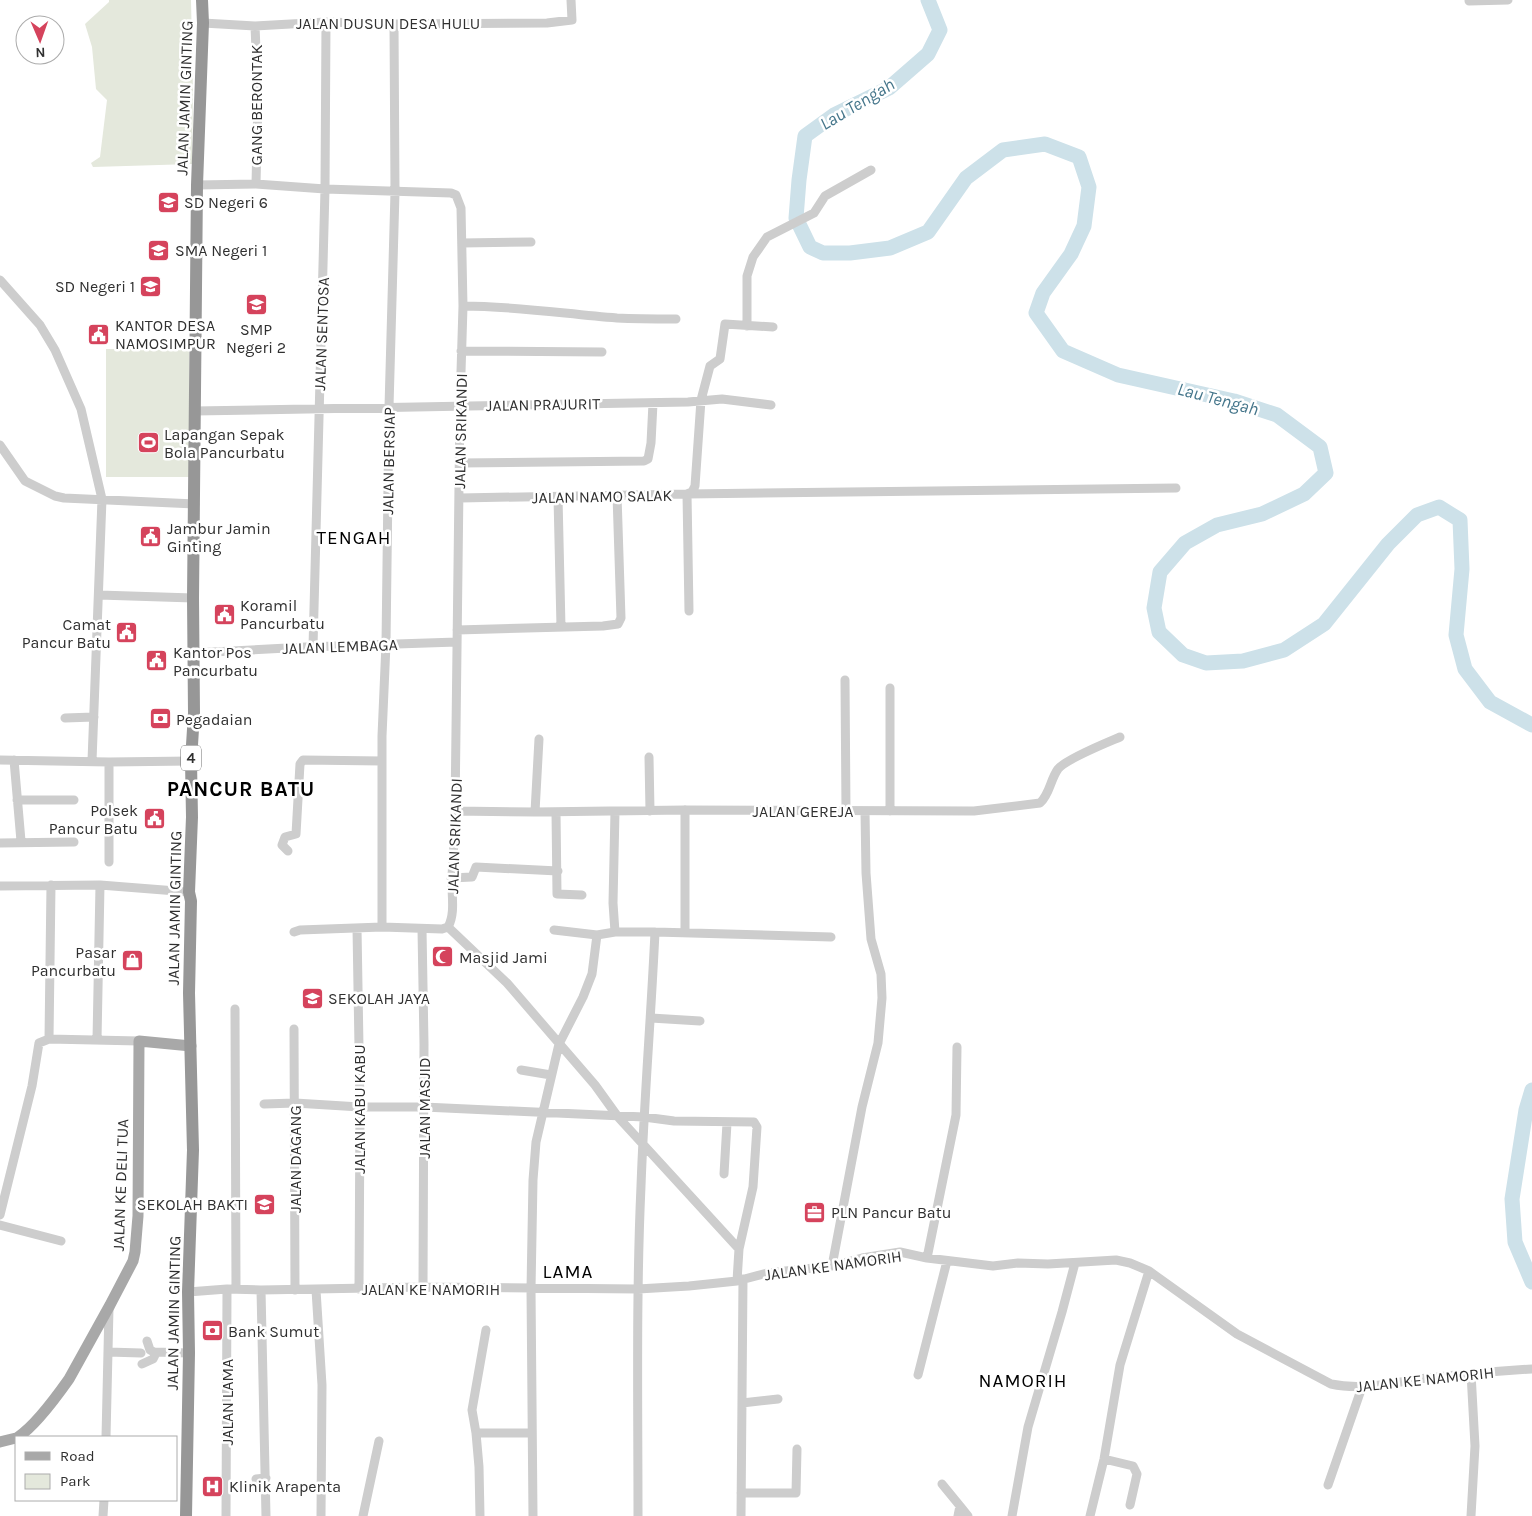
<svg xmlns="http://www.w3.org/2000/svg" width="1532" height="1516" font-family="Karla,sans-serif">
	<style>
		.green { fill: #e4e8dc }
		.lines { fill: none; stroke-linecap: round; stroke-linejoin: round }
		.river { stroke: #cde1e9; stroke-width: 15 }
		.minor { stroke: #cdcdcd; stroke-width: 9 }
		.major { stroke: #a8a8a8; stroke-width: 11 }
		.highway { stroke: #979797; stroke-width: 12 }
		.labels { text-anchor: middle; stroke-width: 5; stroke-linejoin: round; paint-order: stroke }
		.shield { fill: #fff; stroke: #6e6e6e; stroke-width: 1 }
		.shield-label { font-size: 15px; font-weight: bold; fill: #303030 }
		.street-label { font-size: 16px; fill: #303030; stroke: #fff }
		.poi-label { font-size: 16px; fill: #303030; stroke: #fff; text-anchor: start }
		.water-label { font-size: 18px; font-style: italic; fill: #45768b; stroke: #fff }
		.quarter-label { font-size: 19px; letter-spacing: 1px; fill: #000; stroke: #fff }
		.district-label { font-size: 21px; font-weight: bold; letter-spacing: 1px; fill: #000; stroke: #fff }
	</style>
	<rect width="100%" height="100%" fill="#fff"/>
	<path class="green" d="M109,0H191L193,91L192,164L93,167L91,163L100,157L107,100L96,89L92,47L85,24L109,2Z
		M106,349H189V477H106Z"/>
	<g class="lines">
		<path class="river" d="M928,0L940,30L928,54L889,88L834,115L805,136L799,180L796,218L810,247L823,253H850L890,248L928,232L966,178L1003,150L1045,144L1079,157L1089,187L1084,226L1071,254L1043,293L1036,313L1063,351L1118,375L1234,401L1277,415L1320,447L1326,473L1304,494L1262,514L1217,525L1185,543L1160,572L1154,608L1159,632L1183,655L1206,663L1243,661L1284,650L1324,624L1388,544L1417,515L1439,507L1460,520L1462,569L1456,635L1465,669L1490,702L1532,725
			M1532,1090L1526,1110L1512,1199L1515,1242L1532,1282"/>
		<path class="minor" d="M1469,1L1508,0
			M203,23L255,26L326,22L394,24L547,23L572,20L571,0
			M255,26L258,98L256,184
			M197,185L256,184L325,189L451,193L456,195L461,208L463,306L460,405L455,811C455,833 453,855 452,877C451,893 456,913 448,927
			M462,243L531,242
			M0,280L40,325L55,350L81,409L102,499L92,761
			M463,306C516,306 565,314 617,318C637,319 656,319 676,319
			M747,326V276L753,257L767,237L814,213L825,196L871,170
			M461,351L602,352
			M195,411L688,402L722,399L771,405
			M0,445L25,481L55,496L64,498L195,504
			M460,463L644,461L648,459L651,443L653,403
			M687,494L692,492L695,486L701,400L710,366L720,359L725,324L773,327
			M687,494L689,611
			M558,497L561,627
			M460,498L687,494L1176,488
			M99,595L193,598
			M457,630L603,626L618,624L621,618L617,495
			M313,647L325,189L326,22
			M194,653L306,647L457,642
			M845,680L846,811
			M65,718L94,717
			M649,757L650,811
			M0,760L109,762L191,761
			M14,760L21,841
			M109,762V862
			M17,800H74
			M455,811L535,812L685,810L974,811L1040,803C1050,794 1050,780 1058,769C1066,759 1106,743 1120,737
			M615,811L613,903L615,932
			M890,811V688
			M535,812L539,739
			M556,812L557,894L582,895
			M0,843L74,842
			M288,851L282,845L285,837L296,834L300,764L303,760L382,761
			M451,878L472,877L476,867L558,871
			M0,886L100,885L189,892
			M382,927V736L386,644L389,407L395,192L394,24
			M357,928L360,1107L359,1289
			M422,929L424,1044L423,1287
			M554,930L597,935L615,932H655L831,937
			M294,932L300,930L382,927L442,929L448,927L507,983L595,1085L618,1117L739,1249
			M685,933V810
			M235,1009L236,1289
			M651,1018L700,1021
			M294,1029L295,1290
			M49,1039L51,885
			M97,1040L100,885
			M521,1070L551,1075
			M264,1104L295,1103L360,1107H424L644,1117L674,1121L754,1122L757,1127L753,1187L739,1249L737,1281
			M724,1174L727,1123
			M0,1215L32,1086L39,1043L49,1039L139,1041
			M0,1225L61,1241
			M927,1258L956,1115L957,1047
			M832,1266L862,1107L878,1043L882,998L881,974L871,939L866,873L865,811
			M261,1290L266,1516
			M316,1290L322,1385L321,1516
			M188,1292L227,1289L261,1290L423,1287L638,1289L689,1286L737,1281L767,1273L832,1266L862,1258L900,1252L927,1258L993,1266L1018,1263L1048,1264L1116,1260L1130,1263L1149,1271L1237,1334L1331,1384C1363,1391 1396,1382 1427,1378C1462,1374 1497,1371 1532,1369
			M147,1341L150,1350L154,1352L189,1353
			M108,1352L141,1353
			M142,1364L153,1359L156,1353
			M918,1375L947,1261
			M742,1403L778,1399
			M476,1433H532
			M106,1437L109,1308
			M1104,1459L1133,1466L1137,1474L1130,1505
			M256,1479L266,1478
			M942,1484L960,1506
			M1328,1485L1362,1387
			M741,1493H796L797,1449
			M103,1516L104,1500
			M226,1516L227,1289
			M363,1516L379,1441
			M480,1516L479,1467L476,1433L472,1410L486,1330
			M533,1516L531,1289L533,1180L536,1142L559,1044L583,997L592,974L597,935
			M638,1516C638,1406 636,1296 641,1186C644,1101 651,1017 655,932
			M741,1516L743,1279
			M958,1516L960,1506L968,1516
			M1012,1516L1028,1427L1062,1312L1075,1263
			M1090,1516L1104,1459L1120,1365L1149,1271
			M1471,1516L1475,1446L1471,1373"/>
		<path class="major" d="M18,1437C35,1426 57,1396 69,1379L110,1305L133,1261L135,1252L138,1216L139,1041L191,1046
			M0,1442L16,1438"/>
		<path class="highway" d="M186,1516L189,1353L188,1292L193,1150L189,993L191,901L189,892L192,817L191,761L194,713L193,598L197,185L203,23L202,0"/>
	</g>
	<defs>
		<symbol id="school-square" viewBox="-11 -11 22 22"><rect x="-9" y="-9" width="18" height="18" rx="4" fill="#d5435c" stroke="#fff"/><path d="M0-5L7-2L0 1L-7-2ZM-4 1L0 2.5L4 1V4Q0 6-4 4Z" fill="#fff"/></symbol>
		<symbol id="civic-square" viewBox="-11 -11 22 22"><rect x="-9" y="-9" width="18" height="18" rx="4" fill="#d5435c" stroke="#fff"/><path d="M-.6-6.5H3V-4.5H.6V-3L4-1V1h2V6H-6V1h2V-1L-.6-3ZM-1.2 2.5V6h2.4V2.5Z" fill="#fff"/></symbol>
		<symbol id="stadium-square" viewBox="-11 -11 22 22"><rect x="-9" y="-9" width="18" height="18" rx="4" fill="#d5435c" stroke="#fff"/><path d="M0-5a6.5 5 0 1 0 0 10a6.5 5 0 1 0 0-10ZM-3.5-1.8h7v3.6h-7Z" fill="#fff"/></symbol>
		<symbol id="bank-square" viewBox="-11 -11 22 22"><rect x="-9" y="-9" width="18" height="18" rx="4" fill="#d5435c" stroke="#fff"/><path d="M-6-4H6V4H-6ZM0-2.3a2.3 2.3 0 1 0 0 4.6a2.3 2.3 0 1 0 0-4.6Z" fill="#fff"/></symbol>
		<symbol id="mosque-square" viewBox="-11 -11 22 22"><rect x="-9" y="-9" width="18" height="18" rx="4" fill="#d5435c" stroke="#fff"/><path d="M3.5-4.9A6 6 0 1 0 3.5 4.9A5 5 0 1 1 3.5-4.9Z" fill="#fff"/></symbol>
		<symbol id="shop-square" viewBox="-11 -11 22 22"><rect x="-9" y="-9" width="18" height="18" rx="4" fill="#d5435c" stroke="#fff"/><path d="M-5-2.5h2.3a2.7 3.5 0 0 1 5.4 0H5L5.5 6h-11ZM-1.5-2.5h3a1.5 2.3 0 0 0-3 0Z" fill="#fff"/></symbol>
		<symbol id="office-square" viewBox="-11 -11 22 22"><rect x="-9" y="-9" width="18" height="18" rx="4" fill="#d5435c" stroke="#fff"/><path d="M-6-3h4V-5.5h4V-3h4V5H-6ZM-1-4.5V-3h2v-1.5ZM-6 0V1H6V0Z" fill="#fff"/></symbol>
		<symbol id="hospital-square" viewBox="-11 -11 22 22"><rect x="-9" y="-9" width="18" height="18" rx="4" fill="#d5435c" stroke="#fff"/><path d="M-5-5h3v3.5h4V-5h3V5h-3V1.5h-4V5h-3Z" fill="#fff"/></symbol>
	</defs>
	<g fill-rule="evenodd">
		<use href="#school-square" x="156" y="190" width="25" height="25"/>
		<use href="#school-square" x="146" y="238" width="25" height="25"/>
		<use href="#school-square" x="138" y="274" width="25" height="25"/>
		<use href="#school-square" x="244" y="292" width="25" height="25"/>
		<use href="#civic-square" x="86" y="322" width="25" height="25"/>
		<use href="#stadium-square" x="136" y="430" width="25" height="25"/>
		<use href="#civic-square" x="138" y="524" width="25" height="25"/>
		<use href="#civic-square" x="212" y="602" width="25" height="25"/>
		<use href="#civic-square" x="114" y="620" width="25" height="25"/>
		<use href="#civic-square" x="144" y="648" width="25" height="25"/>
		<use href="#bank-square" x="148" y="706" width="25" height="25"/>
		<use href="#civic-square" x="142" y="806" width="25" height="25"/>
		<use href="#mosque-square" x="430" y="944" width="25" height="25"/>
		<use href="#shop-square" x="120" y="948" width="25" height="25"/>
		<use href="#school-square" x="300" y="986" width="25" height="25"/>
		<use href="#school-square" x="252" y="1192" width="25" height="25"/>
		<use href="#office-square" x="802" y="1200" width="25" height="25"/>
		<use href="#bank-square" x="200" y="1318" width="25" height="25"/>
		<use href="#hospital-square" x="200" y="1474" width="25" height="25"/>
	</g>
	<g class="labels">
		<rect class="shield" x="181" y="745.5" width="20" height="25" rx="4"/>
		<g class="shield-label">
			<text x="191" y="763">4</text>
		</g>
		<g class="street-label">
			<text x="388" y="29">JALAN DUSUN DESA HULU</text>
			<text transform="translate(184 98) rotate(-88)" y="6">JALAN JAMIN GINTING</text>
			<text transform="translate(256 105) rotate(-90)" y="6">GANG BERONTAK</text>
			<text transform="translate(321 334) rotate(-88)" y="6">JALAN SENTOSA</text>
			<text transform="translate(543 404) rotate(-1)" y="6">JALAN PRAJURIT</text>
			<text transform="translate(460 431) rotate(-89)" y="6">JALAN SRIKANDI</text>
			<text transform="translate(388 461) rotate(-89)" y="6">JALAN BERSIAP</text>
			<text transform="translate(602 496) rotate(-1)" y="6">JALAN NAMO SALAK</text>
			<text transform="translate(340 646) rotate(-2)" y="6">JALAN LEMBAGA</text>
			<text x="803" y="817">JALAN GEREJA</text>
			<text transform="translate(454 836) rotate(-88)" y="6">JALAN SRIKANDI</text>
			<text transform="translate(174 908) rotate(-89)" y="6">JALAN JAMIN GINTING</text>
			<text transform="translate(424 1108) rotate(-90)" y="6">JALAN MASJID</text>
			<text transform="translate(359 1109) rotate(-90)" y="6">JALAN KABU KABU</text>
			<text transform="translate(295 1159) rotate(-90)" y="6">JALAN DAGANG</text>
			<text transform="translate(120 1185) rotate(-88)" y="6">JALAN KE DELI TUA</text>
			<text transform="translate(833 1265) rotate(-8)" y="6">JALAN KE NAMORIH</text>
			<text x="431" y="1295">JALAN KE NAMORIH</text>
			<text transform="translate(173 1313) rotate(-89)" y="6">JALAN JAMIN GINTING</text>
			<text transform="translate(1425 1379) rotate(-6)" y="6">JALAN KE NAMORIH</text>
			<text transform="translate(227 1402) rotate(-90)" y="6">JALAN LAMA</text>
		</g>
		<g class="poi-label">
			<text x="184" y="208">SD Negeri 6</text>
			<text x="175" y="256">SMA Negeri 1</text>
			<text x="135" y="292" text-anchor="end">SD Negeri 1</text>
			<text x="115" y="331">KANTOR DESA<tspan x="115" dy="18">NAMOSIMPUR</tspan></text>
			<text x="256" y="335" text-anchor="middle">SMP<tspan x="256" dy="18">Negeri 2</tspan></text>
			<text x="164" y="440">Lapangan Sepak<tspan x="164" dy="18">Bola Pancurbatu</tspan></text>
			<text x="167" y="534">Jambur Jamin<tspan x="167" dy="18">Ginting</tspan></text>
			<text x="240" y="611">Koramil<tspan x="240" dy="18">Pancurbatu</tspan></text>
			<text x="111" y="630" text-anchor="end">Camat<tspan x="111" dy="18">Pancur Batu</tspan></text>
			<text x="173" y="658">Kantor Pos<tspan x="173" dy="18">Pancurbatu</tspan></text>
			<text x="176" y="725">Pegadaian</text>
			<text x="138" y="816" text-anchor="end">Polsek<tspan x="138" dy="18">Pancur Batu</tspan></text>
			<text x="116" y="958" text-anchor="end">Pasar<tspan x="116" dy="18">Pancurbatu</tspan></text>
			<text x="459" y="963">Masjid Jami</text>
			<text x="328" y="1004">SEKOLAH JAYA</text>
			<text x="248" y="1210" text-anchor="end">SEKOLAH BAKTI</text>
			<text x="831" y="1218">PLN Pancur Batu</text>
			<text x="228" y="1337">Bank Sumut</text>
			<text x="229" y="1492">Klinik Arapenta</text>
		</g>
		<g class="water-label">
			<text transform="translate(857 104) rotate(-31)" y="6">Lau Tengah</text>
			<text transform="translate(1218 399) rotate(15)" y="6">Lau Tengah</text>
		</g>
		<g class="quarter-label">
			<text x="354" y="544">TENGAH</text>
			<text x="568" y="1278">LAMA</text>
			<text x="1023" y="1387">NAMORIH</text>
		</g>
		<g class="district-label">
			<text x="241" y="796">PANCUR BATU</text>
		</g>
	</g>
	<rect x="15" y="1436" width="162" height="65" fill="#ffffff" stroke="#acacac"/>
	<rect x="25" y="1452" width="25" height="8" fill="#a8a8a8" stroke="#acacac"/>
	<text x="60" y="1461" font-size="15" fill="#303030">Road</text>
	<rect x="25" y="1474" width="25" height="15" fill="#e4e8dc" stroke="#acacac"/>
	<text x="60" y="1486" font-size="15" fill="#303030">Park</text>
	<g transform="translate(40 40) rotate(178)"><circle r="24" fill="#ffffff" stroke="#acacac"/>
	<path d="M0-4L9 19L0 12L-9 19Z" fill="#d5435c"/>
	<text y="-8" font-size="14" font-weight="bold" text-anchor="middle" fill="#303030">N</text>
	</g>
</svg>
